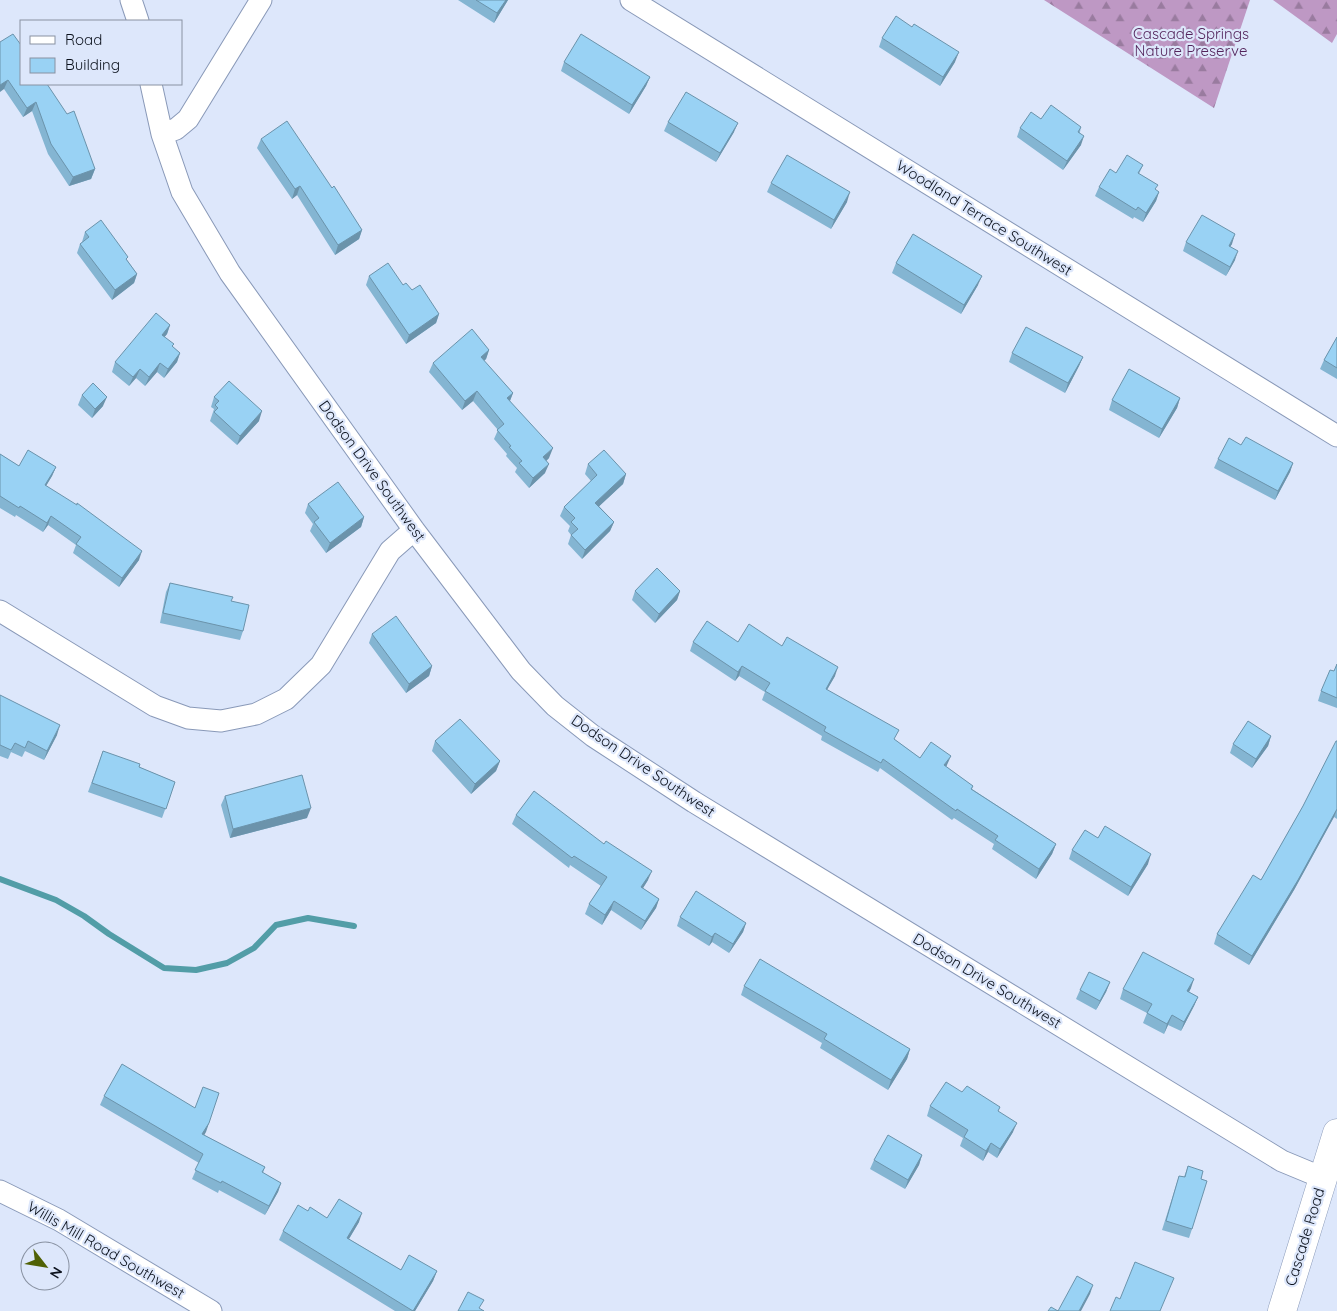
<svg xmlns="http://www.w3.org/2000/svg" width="1337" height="1311" font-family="Quicksand,sans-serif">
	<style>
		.forest { fill: url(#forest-firs) }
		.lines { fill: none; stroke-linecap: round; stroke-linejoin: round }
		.stream { stroke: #529da7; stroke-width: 6 }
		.minor-casing { stroke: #8999b8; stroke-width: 23 }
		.secondary-casing { stroke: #8999b8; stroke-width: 29 }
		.minor { stroke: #fff; stroke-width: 21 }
		.secondary { stroke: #fff; stroke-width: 28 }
		.wall { fill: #84b5d2 }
		.shaded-wall { fill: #6b93ab }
		.building { fill: #99d2f4; stroke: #6b93ab }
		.labels { text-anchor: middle; stroke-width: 4.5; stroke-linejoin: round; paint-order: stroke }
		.park-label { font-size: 15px; fill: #54255c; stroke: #dde7fb }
		.street-label { font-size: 15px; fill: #0c121d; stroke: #dde7fb }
	</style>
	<defs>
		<pattern id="forest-firs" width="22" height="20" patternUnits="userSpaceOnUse" patternTransform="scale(1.25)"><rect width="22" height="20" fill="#be98c4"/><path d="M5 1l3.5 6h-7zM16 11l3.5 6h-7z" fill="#997b9f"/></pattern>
	</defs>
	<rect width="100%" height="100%" fill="#dde7fb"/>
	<path class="forest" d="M1044,0H1250L1214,108Z
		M1273,0H1337V34L1332,43Z"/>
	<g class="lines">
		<path class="stream" d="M0,879L56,900L84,916L109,934L164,968L196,970L227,963L254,948L276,925L308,918L354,926"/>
		<defs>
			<path id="minor" d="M131,0L138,21
				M631,0L1337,436
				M151,84L162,134L182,192L230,273L414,530L521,671L555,706L593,736L694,802L1282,1161L1323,1178
				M162,134L176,129L188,119L261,0
				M0,611L155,706L188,718L221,721L256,714L286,699L321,665L390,551L414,530
				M0,1191L59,1220L211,1311"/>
			<path id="secondary" d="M1282,1311L1337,1133"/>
		</defs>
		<use href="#minor" class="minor-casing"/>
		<use href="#secondary" class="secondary-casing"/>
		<use href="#minor" class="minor"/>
		<use href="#secondary" class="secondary"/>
	</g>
	<path class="wall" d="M458,0H508L494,23Z
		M882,38L955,62L940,86L879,47Z
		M0,42L95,169L91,179L69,186L48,154L32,111L23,117L4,89Z
		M564,62L650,77L646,86L629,114L561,71Z
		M1041,119L1081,127L1080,132L1081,145L1063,170L1017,137L1020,128Z
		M668,122L734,132L716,162L664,131Z
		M261,139L332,188L362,230L359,239L335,255L297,195L292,199L257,148Z
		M1143,165L1139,174L1156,190L1159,192L1156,201L1143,222L1134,217L1133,219L1095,196L1099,187L1116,173Z
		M771,183L847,202L831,229L767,192Z
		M85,232L127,260L137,274L134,283L112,300L77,253L80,244L82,242Z
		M1186,242L1232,244L1230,246L1235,260L1226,276L1183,251Z
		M896,263L978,285L961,314L892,273Z
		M369,276L403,285L412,290L439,314L436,323L406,344L366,285Z
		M170,325L167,334L164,337L173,347L180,353L177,362L164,378L157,372L145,386L136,378L129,386L112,372L115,362Z
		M1337,337V379L1320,369L1324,360Z
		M489,350L486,359L484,361L513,393L510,401L549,458L546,461L545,473L529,488L515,472L517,468L506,456L507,454L494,439L498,430L473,401L462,410L429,372L433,363Z
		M1012,353L1083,357L1079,366L1065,393L1009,362Z
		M82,395L103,406L92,418L78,405Z
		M214,397L259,421L237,445L210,421L214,409L211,407Z
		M1180,398L1177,408L1159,438L1109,410L1112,400Z
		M0,454L19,466L56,467L52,476L46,486L139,560L119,587L73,553L76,545L48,525L43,532L16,515L15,517L0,508Z
		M1218,459L1293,463L1290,472L1275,500L1214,468Z
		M588,464L626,474L623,484L599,506L614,522L610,531L582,559L568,544L571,535L568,531L570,526L560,516L564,507L591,481L585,474Z
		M308,504L364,517L361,527L326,553L310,531L313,524L305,513Z
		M170,583L231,601L243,631L240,640L160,623L166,592Z
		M635,591H680L677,600L655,623L632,600Z
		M372,634L432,666L429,676L406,693L369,643Z
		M693,642H738L782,646L835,676L827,690L920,758L947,765L946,767L973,786L972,789L1056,844L1052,854L1036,879L992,849L994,844L954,818L952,820L880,768L878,772L821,740L822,736L762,700L765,692L739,676L735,681L690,651Z
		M1337,664V708L1318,701L1321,691L1334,671Z
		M0,695L57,735L44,760L25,751L22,757L11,752L8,759L0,756Z
		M1271,736L1268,746L1252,768L1230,753L1233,744Z
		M435,741L500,761L496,771L471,794L432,751Z
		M1337,741V819L1334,817L1294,890L1249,965L1214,944L1217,934L1261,880L1303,806Z
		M103,751L139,767L175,782L162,818L88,792Z
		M225,796L307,818L230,838L221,805Z
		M516,815L648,880L643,888L659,899L656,908L641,930L611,910L602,925L585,914L589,904L601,886L570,865L569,868L512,824Z
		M1098,838L1148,864L1128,896L1069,859L1072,850Z
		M680,917L746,923L743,932L729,953L712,942L709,946L677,926Z
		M1110,982L1106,992L1096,1010L1076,999L1080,990Z
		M744,986L910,1049L907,1059L888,1090L820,1048L822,1043L741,995Z
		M1191,988L1189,992L1198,997L1194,1006L1181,1031L1168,1025L1164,1034L1143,1023L1147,1013L1120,999L1123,989Z
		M962,1092L1000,1107L998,1111L1013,1132L997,1158L988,1152L983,1161L960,1146L963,1138L927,1116L930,1106Z
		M104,1096L209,1123L204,1135L265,1167L263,1173L281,1183L278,1192L265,1215L219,1190L218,1193L192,1179L199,1163L100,1105Z
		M922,1155L919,1165L905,1189L870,1169L874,1160Z
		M1188,1166L1201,1179L1192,1229L1189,1238L1162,1230L1179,1176L1184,1177Z
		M308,1211L327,1218L359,1222L349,1239L401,1270L437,1271L433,1281L415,1311H395L279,1240L283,1231Z"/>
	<path class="shaded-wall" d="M506,0H508L494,23L497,13Z
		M959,52L955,62L940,86L943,77Z
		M650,77L646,86L629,114L632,105Z
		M8,80L4,89L0,92V85Z
		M36,102L32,111L23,117L27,108Z
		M738,123L734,132L716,162L720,153Z
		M1084,136L1081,145L1063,170L1067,161Z
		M95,169L91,179L69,186L73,177Z
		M300,186L297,195L292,199L295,189Z
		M850,192L847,202L831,229L834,220Z
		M1159,192L1156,201L1143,222L1146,213Z
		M362,230L359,239L335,255L338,245Z
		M1235,234L1232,244L1225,255L1229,246Z
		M1238,251L1235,260L1226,276L1230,267Z
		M137,274L134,283L112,300L115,290Z
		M982,276L978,285L961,314L964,305Z
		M439,314L436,323L406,344L409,335Z
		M170,325L167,334L159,344L162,335Z
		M489,350L486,359L478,366L481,357Z
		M180,353L177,362L164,378L168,369Z
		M1083,357L1079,366L1065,393L1068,383Z
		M160,363L157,372L145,386L149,377Z
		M140,369L136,378L129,386L133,377Z
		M477,391L473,401L462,410L465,401Z
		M513,393L509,403L507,398Z
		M107,397L103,406L92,418L95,409Z
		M1180,398L1177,408L1159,438L1162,429Z
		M262,411L259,421L237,445L240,436Z
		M553,448L549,458L540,467L543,457Z
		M1293,463L1290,472L1275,500L1278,491Z
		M549,464L545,473L529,488L533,478Z
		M56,467L52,476L41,494L45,485Z
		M626,474L623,484L592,513L595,503Z
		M51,516L48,525L43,532L47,523Z
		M364,517L361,527L326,553L330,543Z
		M614,522L610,531L582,559L585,550Z
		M142,551L139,560L119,587L122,578Z
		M680,591L677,600L655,623L659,614Z
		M432,666L429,676L406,693L409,684Z
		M742,666L739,676L735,681L738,672Z
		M838,667L835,676L822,698L826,689Z
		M60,725L57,735L44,760L47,751Z
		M1271,736L1268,746L1252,768L1256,759Z
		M951,756L947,765L941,775L944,765Z
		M500,761L496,771L471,794L475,784Z
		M311,808L307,818L230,838L233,829Z
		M1337,809L1334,817L1294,890L1249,965L1252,956Z
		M1056,844L1052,854L1036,879L1039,869Z
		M1151,854L1148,864L1128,896L1131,887Z
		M652,871L648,880L638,896L641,887Z
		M659,899L656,908L641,930L645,921Z
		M614,901L611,910L602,925L605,915Z
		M746,923L743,932L729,953L733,944Z
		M715,933L712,942L709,946L712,937Z
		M1194,979L1191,988L1184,1001L1187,991Z
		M1110,982L1106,992L1096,1010L1100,1001Z
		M1198,997L1194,1006L1181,1031L1184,1022Z
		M1172,1015L1168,1025L1164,1034L1167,1024Z
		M910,1049L907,1059L888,1090L891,1080Z
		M209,1123L206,1132L199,1144L202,1134Z
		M1017,1123L1013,1132L997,1158L1000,1149Z
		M991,1143L988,1152L983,1161L986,1151Z
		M922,1155L919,1165L905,1189L908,1180Z
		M281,1183L278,1192L265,1215L269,1206Z
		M362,1213L359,1222L344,1247L347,1238Z
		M437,1271L433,1281L415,1311H413Z
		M1093,1285L1090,1294L1081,1311H1079Z"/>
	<path class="building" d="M476,0H506L497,13Z
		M896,16L912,27L914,24L959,52L943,77L882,38Z
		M13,34L21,45V84H47L67,114L74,111L95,169L73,177L51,144L36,102L27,108L8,80L0,85V42Z
		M581,34L650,77L632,105L564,62Z
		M686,92L738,123L720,153L668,122Z
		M1051,105L1081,127L1078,132L1084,136L1067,161L1020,128L1031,112L1041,119Z
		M287,121L332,188L334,186L362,230L338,245L300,186L295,189L261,139Z
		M787,155L850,192L834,220L771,183Z
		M1127,155L1143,165L1138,173L1158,185L1155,189L1159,192L1146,213L1138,207L1136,210L1099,187L1110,169L1116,173Z
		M1202,215L1235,234L1229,246L1238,251L1230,267L1186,242Z
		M101,220L128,257L126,259L137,274L115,290L80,244L89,237L85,232Z
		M913,234L982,276L964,305L896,263Z
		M388,263L403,285L406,283L412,290L420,285L439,314L409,335L369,276Z
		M156,313L170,325L162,335L174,344L172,346L180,353L168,369L160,363L149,377L140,369L133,377L115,362Z
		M1026,327L1083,357L1068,383L1012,353Z
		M472,329L489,350L481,357L513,393L507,398L553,448L543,457L549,464L533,478L519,463L522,461L509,447L511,446L497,430L504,424L477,391L465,401L433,363Z
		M1337,337V368L1324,360Z
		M1129,369L1180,398L1162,429L1112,400Z
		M229,381L262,411L240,436L214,412L218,408L215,405L219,401L214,397Z
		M93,383L107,397L95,409L82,395Z
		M1246,437L1293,463L1278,491L1218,459L1229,438L1241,445Z
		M28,450L56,467L45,485L77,505V503L142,551L122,578L76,544L81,537L51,516L47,523L20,506L19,508L0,496V454L19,466Z
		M604,450L626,474L595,503L614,522L585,550L571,535L578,529L571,522L575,518L564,507L597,475L588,464Z
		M338,482L364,517L330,543L314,522L319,518L308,504Z
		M657,568L680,591L659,614L635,591Z
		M170,583L233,597L231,601L249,605L243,631L163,613Z
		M396,616L432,666L409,684L372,634Z
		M707,621L738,642L749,624L782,646L787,637L838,667L826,689L899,730L894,739L920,758L931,742L951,756L944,765L973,786L971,789L1056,844L1039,869L995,840L998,836L957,809L956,811L883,759L881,763L824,731L826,727L765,691L770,683L742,666L738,672L693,642Z
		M1337,664V698L1321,691L1330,670L1334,671Z
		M0,695L60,725L47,751L28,741L25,748L15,743L11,750L0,745Z
		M460,719L500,761L475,784L435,741Z
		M1248,721L1271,736L1256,759L1233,744Z
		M1336,741H1337V809L1298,880L1252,956L1217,934L1253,875L1261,880L1303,806Z
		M103,751L140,764L139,767L175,782L166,809L92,783Z
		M302,775L311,808L233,829L225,796Z
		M534,791L604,844L606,841L652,871L641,887L659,899L645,921L614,901L605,915L589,904L607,877L574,856L572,858L516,815Z
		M1105,826L1151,854L1131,887L1072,850L1085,830L1098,838Z
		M696,891L746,923L733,944L715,933L712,937L680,917Z
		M1143,952L1194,979L1187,991L1198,997L1184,1022L1172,1015L1167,1024L1147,1013L1152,1004L1123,989Z
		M760,959L910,1049L891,1080L824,1039L827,1034L744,986Z
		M1089,972L1110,982L1100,1001L1080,990Z
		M122,1064L195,1108L203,1087L219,1093L209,1123L202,1134L265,1167L262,1172L281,1183L269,1206L222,1181L221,1183L195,1170L203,1154L104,1096Z
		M946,1082L962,1092L967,1086L1000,1107L998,1111L1017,1123L1000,1149L991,1143L986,1151L964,1137L968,1130L930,1106Z
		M888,1135L922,1155L908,1180L874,1160Z
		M1188,1166L1203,1171L1201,1179L1207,1181L1192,1229L1166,1221L1179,1176L1185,1177Z
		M339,1199L362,1213L347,1238L401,1270L409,1255L437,1271L413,1311L283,1231L298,1205L308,1211L310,1207L327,1218Z
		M1135,1262L1174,1278L1160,1311H1110L1116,1297L1120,1299Z
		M1077,1276L1093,1285L1079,1311H1048L1051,1307L1058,1311Z
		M468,1292L484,1300L479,1308L484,1311H458Z"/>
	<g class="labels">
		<g class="park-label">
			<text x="1191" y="39">Cascade Springs<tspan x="1191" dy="17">Nature Preserve</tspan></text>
		</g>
		<g class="street-label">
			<text transform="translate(984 218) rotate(32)" y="5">Woodland Terrace Southwest</text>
			<text transform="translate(372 471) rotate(54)" y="5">Dodson Drive Southwest</text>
			<text transform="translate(643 766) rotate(34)" y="5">Dodson Drive Southwest</text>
			<text transform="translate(987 981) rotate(31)" y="5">Dodson Drive Southwest</text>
			<text transform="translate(1305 1237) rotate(-73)" y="5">Cascade Road</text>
			<text transform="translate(106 1250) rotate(30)" y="5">Willis Mill Road Southwest</text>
		</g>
	</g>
	<rect x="20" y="20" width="162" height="65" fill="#dde7fb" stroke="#8992a2"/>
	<rect x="30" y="36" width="25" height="8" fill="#ffffff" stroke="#8992a2"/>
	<text x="65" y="45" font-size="15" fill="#0c121d">Road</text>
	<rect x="30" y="58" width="25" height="15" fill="#99d2f4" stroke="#8992a2"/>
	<text x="65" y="70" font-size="15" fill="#0c121d">Building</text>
	<g transform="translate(45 1266) rotate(121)"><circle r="24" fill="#dde7fb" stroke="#8992a2"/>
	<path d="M0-4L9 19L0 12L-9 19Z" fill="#506105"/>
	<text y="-8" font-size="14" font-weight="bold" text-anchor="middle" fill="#0c121d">N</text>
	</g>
</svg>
